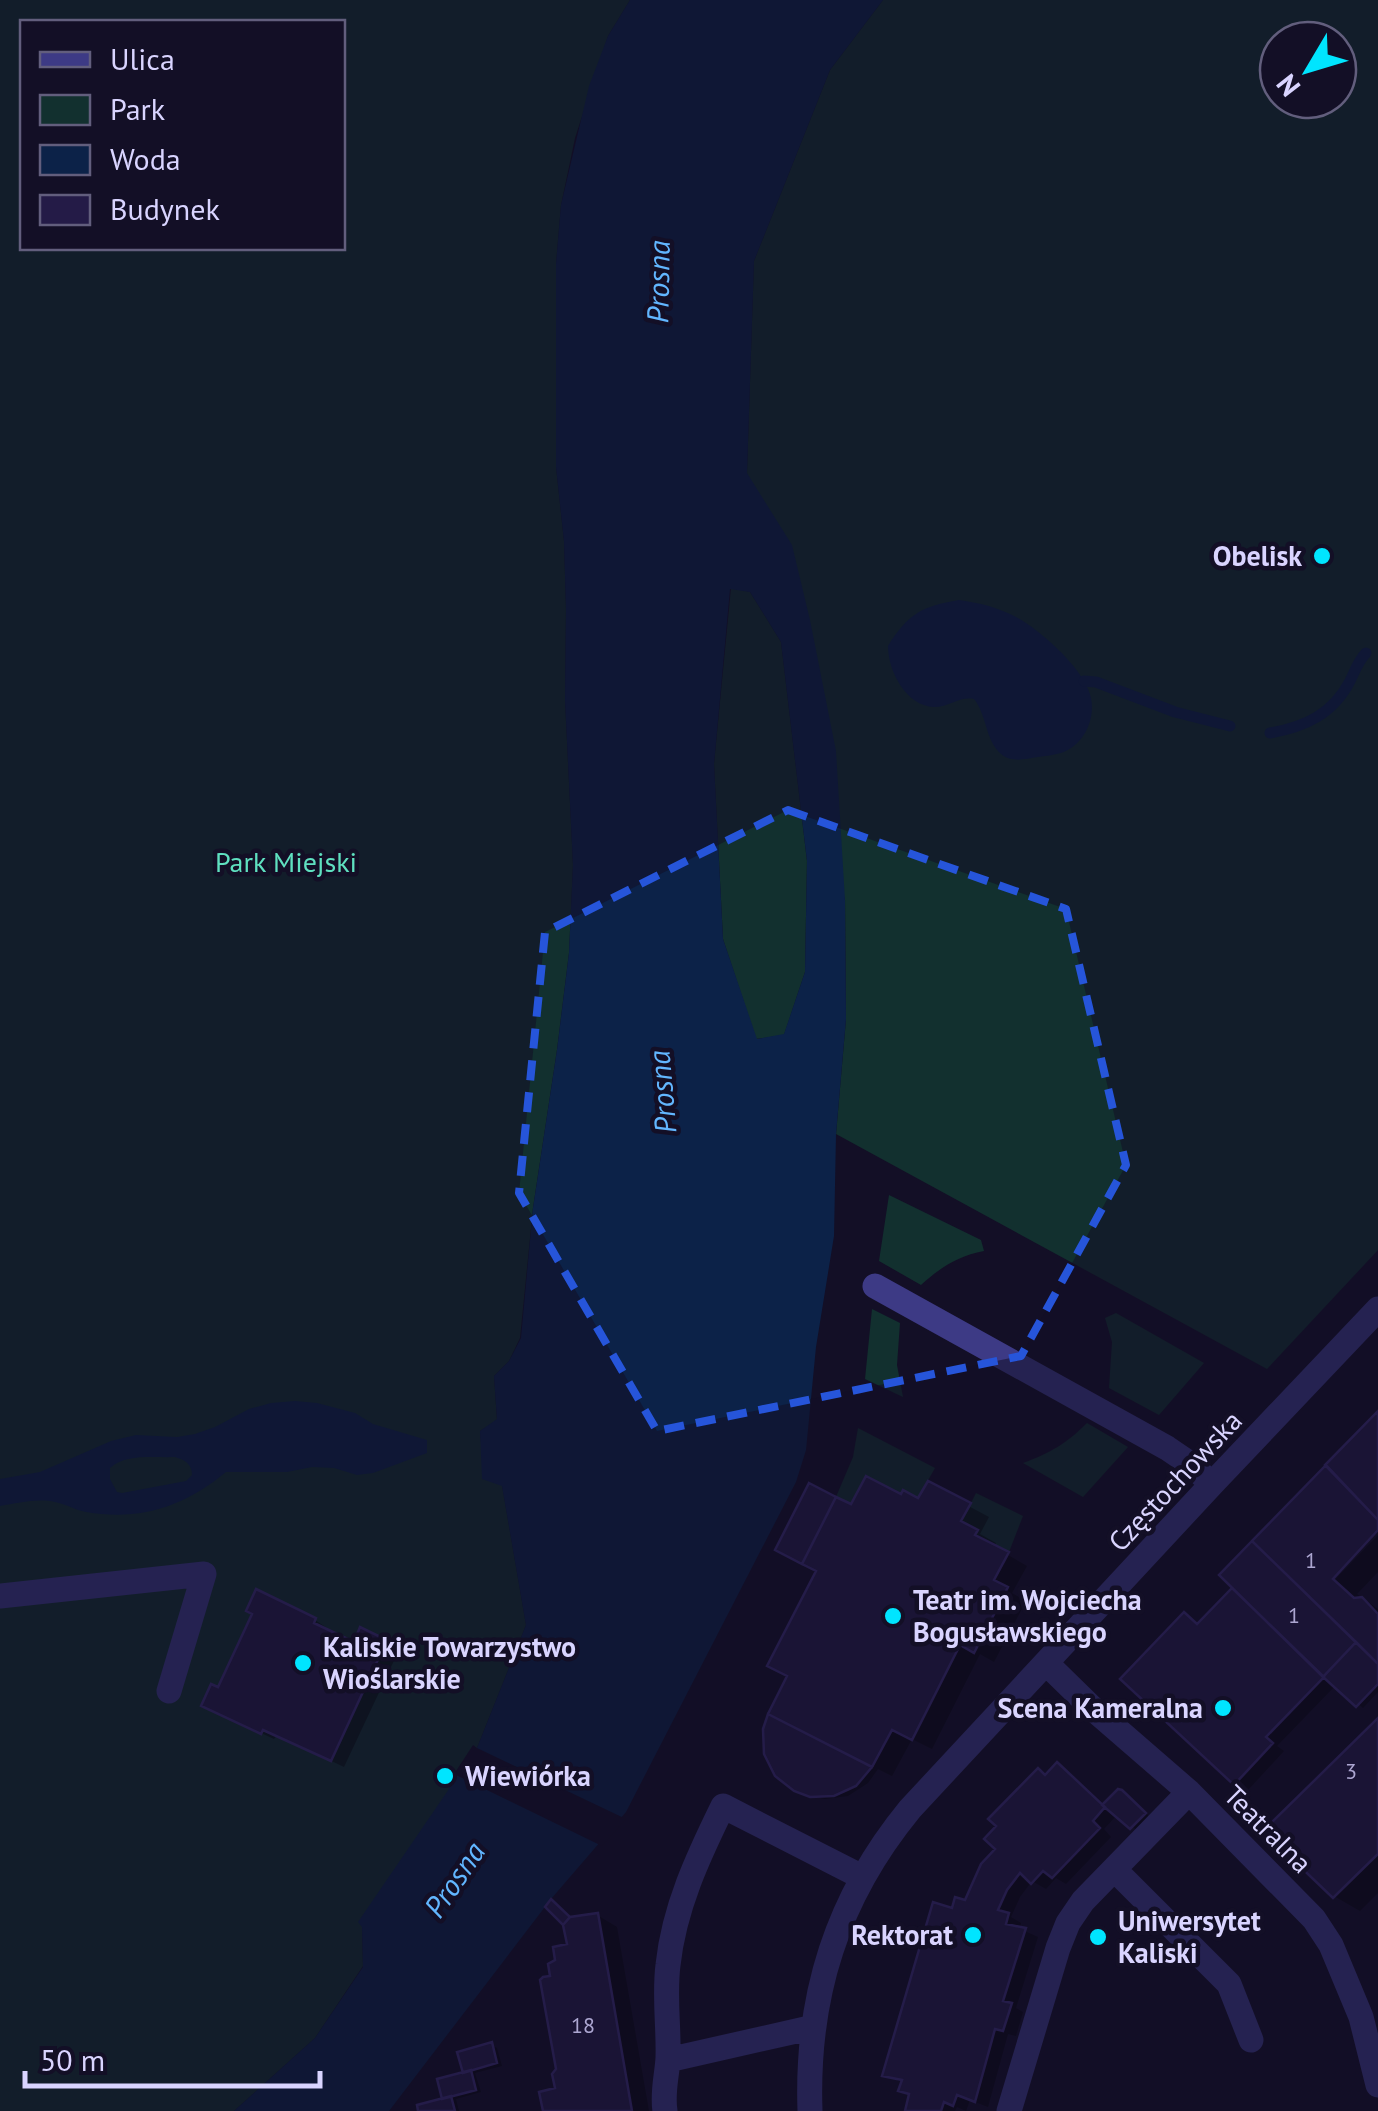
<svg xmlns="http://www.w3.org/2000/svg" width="1378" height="2111" font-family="'PT Sans',sans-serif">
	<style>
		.green { fill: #12302f; fill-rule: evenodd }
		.water { fill: #0c2248; fill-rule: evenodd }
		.pier { fill: #130f26 }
		.shadow { fill: #0007 }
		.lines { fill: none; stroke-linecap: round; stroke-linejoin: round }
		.stream { stroke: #0c2248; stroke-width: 11 }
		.building { fill: #241b47; stroke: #3b2d73; stroke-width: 2.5 }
		.minor { stroke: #3d3a85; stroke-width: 25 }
		.marked { fill: none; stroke: #2655da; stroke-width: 8; stroke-dasharray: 20 12; stroke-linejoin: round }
		.poi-dot { fill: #00e5ff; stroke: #130f26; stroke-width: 4 }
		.labels { text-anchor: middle; stroke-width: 9; stroke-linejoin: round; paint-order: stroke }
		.number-label { font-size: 22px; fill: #aca6d1 }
		.poi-label { font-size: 28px; font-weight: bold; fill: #d9d4ff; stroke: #130f26; text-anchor: start }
		.park-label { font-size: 28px; fill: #5fe0c0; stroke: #130f26 }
		.street-label { font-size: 28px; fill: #d9d4ff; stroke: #130f26 }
		.water-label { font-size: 30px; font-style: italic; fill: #62b6ff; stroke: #130f26 }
	</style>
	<rect width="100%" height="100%" fill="#130f26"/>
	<path class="green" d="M0,0H630L608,36L575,138L561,205L556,264V467L564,541L566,609L565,700L573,865L569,953L557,1050L533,1208L520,1338L509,1361L494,1376L497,1420L480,1431L482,1453L502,1485L526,1625L477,1748L362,1927L363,1966L315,2038L234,2111H0ZM22,22H342V248H22Z
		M883,0H1378V1250L1267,1369L836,1134L846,1019L845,900L747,473L754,261L830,70ZM1278,40H1338V100H1278Z
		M731,588L750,592L781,642L807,861L805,972L784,1035L756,1039L723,939L714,764Z
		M889,1195L981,1240L984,1251C958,1256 941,1267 921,1285L879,1261Z
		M872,1309L900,1323L897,1365L903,1397L865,1379Z
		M1116,1313L1204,1363L1159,1415L1109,1388L1112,1342L1105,1318Z
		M1087,1423L1128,1447L1083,1497L1023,1463C1050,1453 1066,1444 1087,1423Z
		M858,1428L935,1468L918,1498L903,1490L901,1494L866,1476L851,1504L836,1497L853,1457Z
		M976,1493L1023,1516L1009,1552L975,1535L978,1529L962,1521Z"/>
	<path class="water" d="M630,0H883L830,70L754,261L747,473L792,545L810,620L836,751L845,900L846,1019L836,1134L834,1236L816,1347L806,1450L796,1482L626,1812L551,1899L389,2111H234L315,2038L363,1967L362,1927L358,1922L477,1748L526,1625L502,1486L482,1479L480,1431L497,1419L494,1376L509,1361L521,1338L533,1208L557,1050L569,953L573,865L565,700L566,609L564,541L556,467V264L561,205L589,86L608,36ZM730,589L750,592L781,642L807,861L805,972L784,1034L757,1039L723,939L714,764Z
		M959,600C988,604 1014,612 1037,631C1055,645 1079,668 1088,689C1099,713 1086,745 1061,753C1054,755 1045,756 1038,757C1025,759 1012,763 1001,754C985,740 987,715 974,699C959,696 950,707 934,707C906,706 888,671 888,646C908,614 922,606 959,600Z
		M295,1401L317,1403L355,1413L373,1424L427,1440V1453L373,1473L357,1475L334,1468L312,1467L287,1472H226C184,1507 140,1521 86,1512C75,1510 66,1504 55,1502C37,1498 18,1503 0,1506V1479L40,1472L111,1441L136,1435L177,1437L195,1434L215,1427L249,1409L271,1403ZM175,1457C185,1460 192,1464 192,1475L186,1481L122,1493L117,1492L110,1479V1468C126,1453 154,1458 175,1457Z"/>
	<path class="pier" d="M473,1745L477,1748L626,1819L602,1846L454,1774Z"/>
	<path class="shadow" d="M1378,1414V1527L1323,1586L1326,1589L1378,1535V1572L1357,1594L1378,1609V1692L1363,1708L1336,1685L1277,1746L1284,1751L1248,1790L1236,1783L1185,1615L1200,1625L1236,1588Z
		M929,1485L989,1517L980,1534L996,1543L994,1547L1027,1566L1012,1593L1026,1601L994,1662L980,1654L932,1749L912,1739L892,1776L878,1769L868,1783L848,1796L825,1799L810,1796L790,1676L852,1507L902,1497L920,1502Z
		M315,1620L327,1628L325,1631L355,1646L362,1631L399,1650L344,1767L277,1735L274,1739L216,1712L219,1690Z
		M1378,1721V1893L1360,1911L1334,1896Z
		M1058,1766L1070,1773L1105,1805L1128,1797L1150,1817L1137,1830L1117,1815L1104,1829L1111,1837L1066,1884L1056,1878L1046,1889L1032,1881L1020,1897L1011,1917L1021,1923L1020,1929L1038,1937L1016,2008L1023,2012L1016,2036L1008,2034L988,2107L970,2100L966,2111L957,2107L955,2111H908L911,2095L901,2090L904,2083L885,2075L954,1911L966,1903L998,1849L1038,1771L1048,1776Z
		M597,1915L617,1927L649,2111H547L558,2089L559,2070L553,1978L569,1946L572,1919Z
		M491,2045L497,2048L502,2066L475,2073L481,2092L456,2099L459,2111H421L445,2101Z"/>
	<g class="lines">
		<path class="stream" d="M1084,681L1096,682L1175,712L1230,726
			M1270,733C1305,727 1333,714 1350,681C1355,671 1358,661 1366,653"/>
	</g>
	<path class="building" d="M1378,1411V1520L1325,1465Z
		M1326,1465L1378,1520V1530L1333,1579L1354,1598L1362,1597L1378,1614V1664L1252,1541Z
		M866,1476L901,1494L903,1490L918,1498L928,1481L971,1503L961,1521L978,1530L975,1535L1009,1552L994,1580L1008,1587L974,1653L960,1645L912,1740L892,1730L872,1767L768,1714L787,1676L767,1666L816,1571L802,1564L836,1497L851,1504Z
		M809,1483L836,1497L802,1564L775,1550Z
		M1252,1541L1356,1642L1323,1677L1219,1575Z
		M1232,1588L1324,1677L1266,1737L1273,1743L1234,1785L1120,1679L1184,1612L1197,1624Z
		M256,1589L316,1618L314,1623L354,1642L360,1627L387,1640L331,1761L263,1730L261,1734L201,1706L211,1684L218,1687L252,1614L246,1611Z
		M1356,1642L1378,1664V1684L1356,1707L1323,1677Z
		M768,1714L872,1767L856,1786L834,1796L810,1797L794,1791L775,1776L764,1754L763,1729Z
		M1378,1718V1854L1333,1898L1263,1831Z
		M1057,1762L1105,1807L1093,1821L1100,1828L1052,1878L1043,1871L1031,1884L1020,1873L1007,1890L998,1910L1009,1913L1006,1924L1026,1928L1003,2001L1012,2003L1003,2031L995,2029L975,2102L957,2095L953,2106L944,2102L941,2111H905L909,2094L898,2091L902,2080L882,2076L933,1902L952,1908L955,1897L965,1900L981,1864L995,1849L984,1839L996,1826L988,1819L1038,1768L1045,1775Z
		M1118,1789L1122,1790L1146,1813L1130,1829L1102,1805Z
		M551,1899L570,1917L563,1925L545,1907Z
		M598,1913L632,2111H543L539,2092L555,2088L552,2074L556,2069L540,1980L543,1977L550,1976L548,1964L555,1960L553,1947L567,1944L563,1925L570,1917Z
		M492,2042L497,2063L463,2073L457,2052Z
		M471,2070L476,2090L442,2099L437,2079Z
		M451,2096L455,2111H418L417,2105Z"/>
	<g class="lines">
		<path class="minor" d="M875,1286L1167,1448L1189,1463L1212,1484
			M0,1596L204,1574L169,1691
			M1046,1663L1091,1707L1189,1792L1314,1919L1331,1945L1361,2017L1378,2085
			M1114,1869L1229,1984L1251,2040
			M668,2060L814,2027
			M665,2111C662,2092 667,2076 668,2058C669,2027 664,1996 668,1965C674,1908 698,1857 723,1806L862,1877
			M810,2111C806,1996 837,1898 910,1809L1212,1484L1378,1309
			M1009,2111L1058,1948L1068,1923L1083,1901L1189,1792"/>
	</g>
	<path d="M0 0H1378V2111H0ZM788,810L1066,909L1126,1165L1021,1356L657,1431L519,1193L545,932Z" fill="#130f26" fill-opacity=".55" fill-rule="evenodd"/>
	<path class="marked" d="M788,810L1066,909L1126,1165L1021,1356L657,1431L519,1193L545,932Z"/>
	<g class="poi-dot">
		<circle cx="1322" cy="556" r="10"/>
		<circle cx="893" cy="1616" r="10"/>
		<circle cx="303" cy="1663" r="10"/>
		<circle cx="1223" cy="1708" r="10"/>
		<circle cx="445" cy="1776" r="10"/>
		<circle cx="973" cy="1935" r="10"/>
		<circle cx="1098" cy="1937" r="10"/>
	</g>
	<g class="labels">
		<g class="number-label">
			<text x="1311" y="1568">1</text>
			<text x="1294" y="1623">1</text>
			<text x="1351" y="1779">3</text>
			<text x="583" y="2033">18</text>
		</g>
		<g class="poi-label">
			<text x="1302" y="566" text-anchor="end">Obelisk</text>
			<text x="913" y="1610">Teatr im. Wojciecha<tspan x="913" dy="32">Bogusławskiego</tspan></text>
			<text x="323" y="1657">Kaliskie Towarzystwo<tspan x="323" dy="32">Wioślarskie</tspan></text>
			<text x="1203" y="1718" text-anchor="end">Scena Kameralna</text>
			<text x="465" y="1786">Wiewiórka</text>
			<text x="1118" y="1931">Uniwersytet<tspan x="1118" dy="32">Kaliski</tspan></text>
			<text x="953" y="1945" text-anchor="end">Rektorat</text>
		</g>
		<g class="park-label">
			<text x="286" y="872">Park Miejski</text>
		</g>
		<g class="street-label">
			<text transform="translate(1175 1481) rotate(-47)" y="10">Częstochowska</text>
			<text transform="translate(1268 1829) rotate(45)" y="10">Teatralna</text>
		</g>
		<g class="water-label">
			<text transform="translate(659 282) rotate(-89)" y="10">Prosna</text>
			<text transform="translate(663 1092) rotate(-95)" y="10">Prosna</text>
			<text transform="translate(455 1880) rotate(-56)" y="10">Prosna</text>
		</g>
	</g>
	<rect x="20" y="20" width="325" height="230" fill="#130f26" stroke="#625e7d" stroke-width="2.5"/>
	<rect x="40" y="52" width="50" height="15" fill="#3d3a85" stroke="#625e7d" stroke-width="2.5"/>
	<text x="110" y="70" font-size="30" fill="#d9d4ff">Ulica</text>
	<rect x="40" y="95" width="50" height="30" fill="#12302f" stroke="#625e7d" stroke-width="2.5"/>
	<text x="110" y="120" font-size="30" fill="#d9d4ff">Park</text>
	<rect x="40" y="145" width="50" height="30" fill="#0c2248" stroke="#625e7d" stroke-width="2.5"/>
	<text x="110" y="170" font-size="30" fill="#d9d4ff">Woda</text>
	<rect x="40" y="195" width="50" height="30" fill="#241b47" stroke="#625e7d" stroke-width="2.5"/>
	<text x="110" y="220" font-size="30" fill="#d9d4ff">Budynek</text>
	<g transform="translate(1308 70) rotate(232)"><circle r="48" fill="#130f26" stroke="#625e7d" stroke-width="2.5"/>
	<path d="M0-8L18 38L0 25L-18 38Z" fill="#00e5ff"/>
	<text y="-15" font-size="28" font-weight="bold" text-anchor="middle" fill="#d9d4ff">N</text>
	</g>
	<path d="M25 2071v15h295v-15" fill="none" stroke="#d9d4ff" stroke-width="5"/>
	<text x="40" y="2071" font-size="30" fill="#d9d4ff" stroke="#130f26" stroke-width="8" paint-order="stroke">50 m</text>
</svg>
